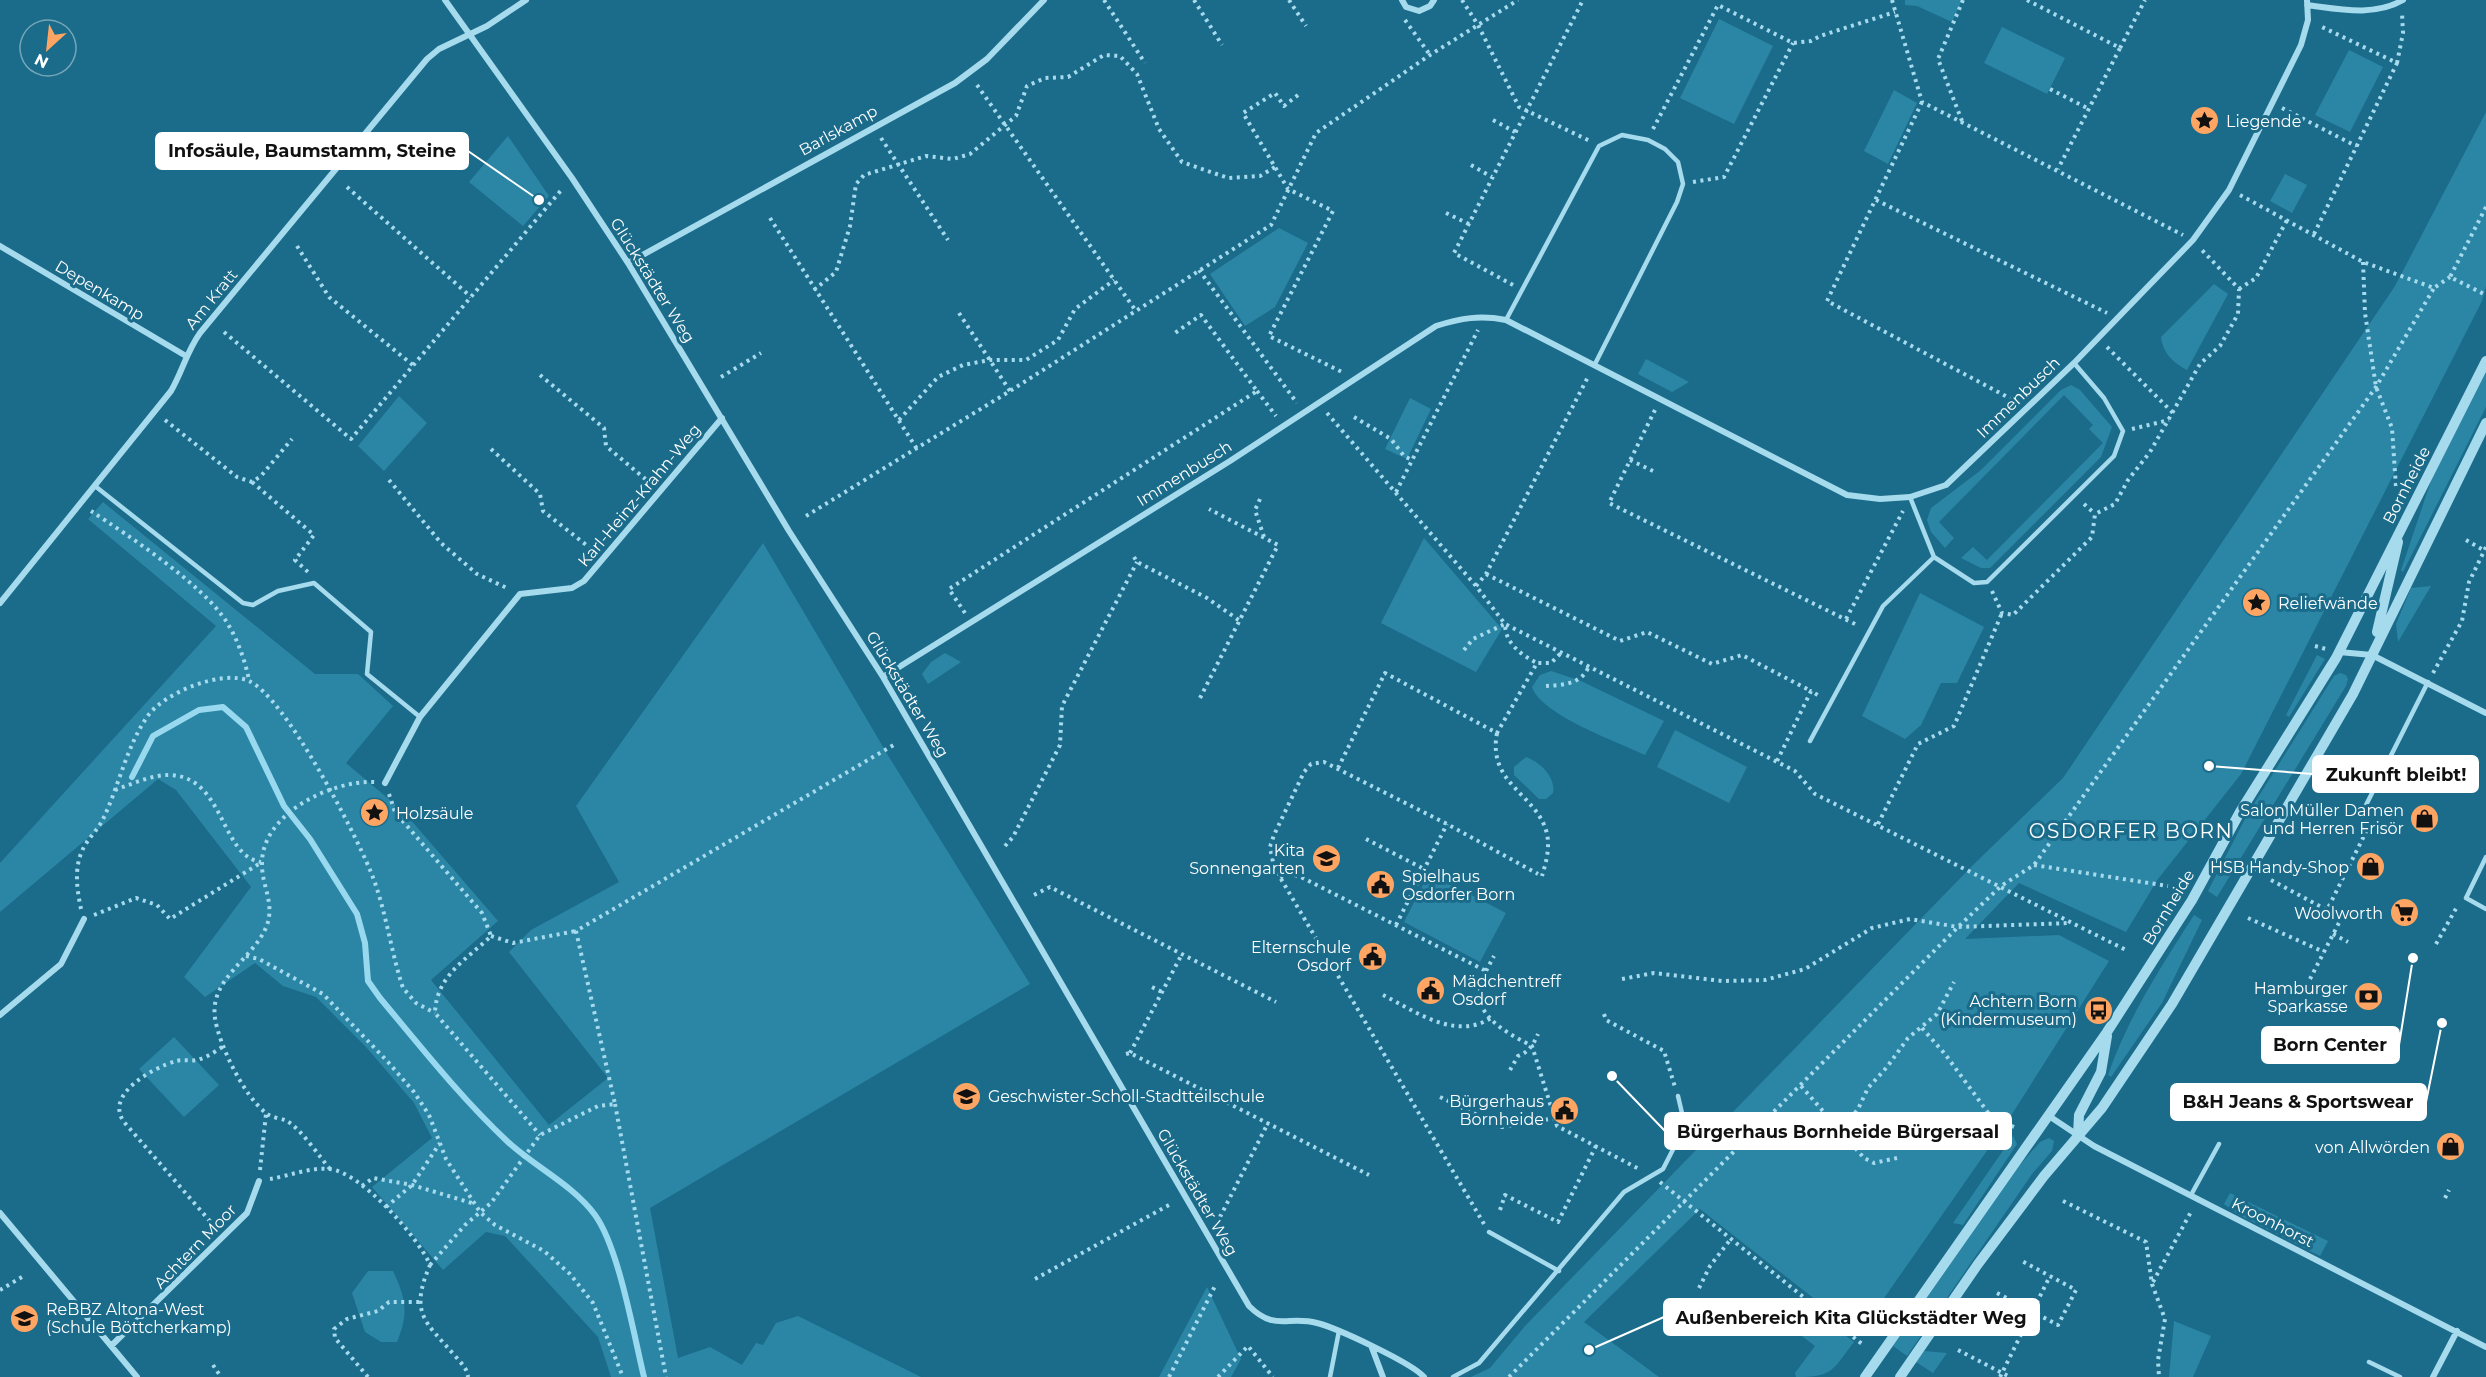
<svg xmlns="http://www.w3.org/2000/svg" width="2486" height="1377" font-family="Montserrat,sans-serif">
	<style>
		.green { fill: #2b86a6 }
		.lines { fill: none; stroke-linecap: round; stroke-linejoin: round }
		.stream { stroke: #99d9ef; stroke-width: 6 }
		.path { stroke: #a6daed; stroke-width: 4; stroke-dasharray: 3 4.5; stroke-linecap: butt }
		.service { stroke: #a6daed; stroke-width: 4.5 }
		.minor { stroke: #a6daed; stroke-width: 6 }
		.tertiary { stroke: #a6daed; stroke-width: 10 }
		.labels { text-anchor: middle; stroke-width: 6; stroke-linejoin: round; paint-order: stroke }
		.poi-label { font-size: 16px; fill: #fff; stroke: #1b6b8a; text-anchor: end }
		.street-label { font-size: 16px; fill: #fff; stroke: #1b6b8a }
		.quarter-label { font-size: 20px; letter-spacing: 1.5px; fill: #fff; stroke: #1b6b8a }
		.leader { fill: none; stroke: #fff; stroke-width: 2 }
		.callout-dot { fill: #fff; stroke: #1b6b8a; stroke-width: 2 }
		.callout { fill: #fff; stroke: #fff; stroke-width: 2 }
		.callout-label { font-size: 18px; text-anchor: middle; font-weight: bold; fill: #111 }
	</style>
	<rect width="100%" height="100%" fill="#1b6b8a"/>
	<path class="green" d="M1905,0H1962L1952,22L1917,6L1905,5Z
		M1719,19L1773,46L1734,124L1680,98Z
		M2002,27L2065,58L2047,94L1984,63Z
		M2349,50L2383,67L2350,132L2315,115Z
		M1894,90L1917,103L1888,164L1864,151Z
		M2486,112V286L2482,301L2241,774L2158,879L2126,932L2019,883L1965,939L2059,935L2109,961L2007,1122L1859,1334L1700,1209L1584,1322L1659,1377H1471L1490,1368L1525,1326L1974,864L2063,778L2395,286Z
		M508,136L549,196L523,226L469,182Z
		M2285,174L2307,185L2292,213L2270,201Z
		M1279,228L1308,243L1275,307L1245,326L1210,274Z
		M2214,284L2228,294L2187,370C2172,362 2163,353 2161,337Z
		M1646,359L1689,382L1672,392L1638,374Z
		M2486,372V407L2403,572L2401,570L2432,478Z
		M2071,385L2080,390L2112,427L2101,457L1990,568H1981L1961,558L1973,547L1987,560L2103,443L2089,429L2093,425L2064,395L1939,522L1954,538L1945,548L1931,532L1927,520L1931,508L1981,470L2061,390Z
		M399,396L427,423L384,471L358,446Z
		M1410,398L1431,409L1407,459L1385,449Z
		M103,502L315,674H358L393,706L346,763L403,811L498,921L431,980L549,1125L608,1078L509,952L531,930L619,882L576,806L763,543L889,757L1030,984L650,1208L678,1358L710,1347L742,1365L756,1343L763,1345L776,1323L798,1316L921,1377H611L598,1337L505,1236L486,1232L443,1270L372,1187L432,1138L414,1103L366,1047L316,997L283,986L255,963L205,997L184,977L251,887L176,790L158,779L0,912V863L216,626L88,519Z
		M1424,538L1502,629L1476,672L1381,623Z
		M2431,586L2398,642L2396,624L2411,588Z
		M1920,593L1984,627L1957,683H1941L1921,725L1905,739L1862,716Z
		M945,653L961,662L928,684L922,674L931,662Z
		M2317,655L2325,659L2289,717L2286,715Z
		M1551,671L1581,681L1664,721L1645,755C1618,742 1541,715 1532,687L1540,675Z
		M2340,673L2346,675L2348,679L2346,686L2217,897L2208,891L2247,815L2334,676Z
		M1675,730L1747,767L1729,803L1657,767Z
		M1526,757C1540,762 1556,777 1553,793L1546,799H1539L1514,775V767Z
		M1429,873L1506,913L1480,962L1404,922Z
		M2194,915L2202,920L2162,1003L2111,1077L2108,1075C2128,1017 2161,967 2194,915Z
		M174,1037L219,1085L184,1117L139,1069Z
		M2013,1136L2017,1144L1963,1225L1953,1223Z
		M2049,1138L2054,1141L2052,1151L2032,1174L1907,1356L1893,1346L2019,1166L2040,1142Z
		M2230,1193L2328,1241L2320,1256L2239,1215L2224,1204Z
		M368,1271H393C406,1299 409,1313 397,1342H381L365,1332L352,1293Z
		M1207,1287L1241,1359L1231,1377H1159Z
		M1806,1305L1854,1342C1832,1370 1834,1377 1796,1377L1795,1373L1815,1346L1790,1327Z
		M2174,1321L2211,1336L2193,1377H2169Z
		M1924,1351L1947,1353L1933,1373L1916,1362Z"/>
	<g class="lines">
		<path class="stream" d="M132,777L153,736L199,710L223,707L246,727L284,806L310,839L357,914L365,943L368,981L380,998C421,1047 461,1098 508,1142C535,1167 573,1185 595,1215C619,1248 634,1336 644,1377"/>
		<path class="path" d="M1104,0L1145,63
			M1194,0L1222,45
			M1289,0L1306,26
			M1462,0L1478,25L1519,107L1590,141
			M1892,0L1922,102L2183,235
			M2027,0L2120,48L2058,169
			M1405,20L1430,55
			M2120,48L2145,0
			M2397,63L2403,33L2402,13
			M977,85L1136,311
			M2050,89L2089,109
			M1298,95L1284,106L1275,93L1243,113L1288,189L1333,211L1269,336L1342,372
			M1922,102L1827,301L2015,401
			M2282,108L2356,146
			M1493,120L1515,132
			M1962,121L1938,59L1963,0
			M1653,129L1718,5L1793,43L1811,41L1820,36L1895,12
			M881,138L948,240
			M1471,165L1492,177
			M1693,182L1724,177L1793,43
			M347,187L471,297
			M2240,195L2363,262L2434,288L2450,277
			M1876,200L2107,313
			M2486,207L2450,277L2486,295
			M1446,213L1469,224
			M770,218L917,449
			M2314,234L2397,63L2320,26
			M297,246L329,297L414,366
			M2363,262L2365,313L2376,387L2392,428L2396,487
			M1199,270L1297,403
			M1513,285L1454,253L1583,0
			M2239,289L2256,278L2287,220
			M814,290L836,272L850,226L856,184L864,175L926,156L953,159L970,154L1016,116L1027,86L1045,78L1068,77L1104,55L1120,56L1137,74L1159,129L1182,162L1228,178L1260,176L1275,167
			M959,313L1010,391
			M224,332L351,439L563,188
			M2107,347L2173,413
			M540,375L604,428L606,446L650,483
			M721,377L761,353
			M1257,391L1276,416
			M1655,410L1609,503L1859,626
			M1327,413L1476,586L1505,624L1795,771L1815,794L2126,950
			M1354,417L1391,439L1404,456L1412,460
			M165,420L237,477L252,482L261,476L292,439
			M899,420L938,377L963,365L990,360H1026L1058,340L1075,309L1114,280
			M2132,429L2169,420
			M491,449L540,494L543,511L594,551
			M1630,460L1653,471
			M389,480L441,543L477,574L509,589
			M252,482L314,535L295,560L308,572
			M1396,492L1478,330
			M1260,499L1255,510L1264,537
			M2084,504L2095,514
			M91,511C129,536 202,584 226,621C237,638 245,660 249,680
			M806,516L1010,391L1271,225L1316,133L1430,55L1518,0
			M2466,540L2485,551
			M1134,557L1137,562L1207,598L1240,621
			M1486,574L1620,641L1647,632L1712,664L1742,655L1811,691
			M1476,586L1486,574L1589,375
			M1992,591L2002,613L2013,615L2092,537L2095,514L2115,504L2128,480L2150,452L2200,364L2220,346L2238,314L2239,289L2200,248
			M965,613L949,589L1257,391L1201,315L1175,333
			M1846,619L1903,511
			M2315,646L2326,649
			M1464,650L1473,639L1505,624C1505,643 1521,655 1537,663
			M2433,673L2462,621L2469,582L2486,547
			M1546,686C1562,685 1581,684 1588,668
			M1200,698L1278,545L1209,509
			M1497,733C1487,785 1538,794 1547,834C1550,848 1546,863 1542,876
			M1777,761L1811,691L1821,697
			M1338,768L1385,673L1497,733L1537,663H1551L1560,654
			M115,790C132,784 151,775 169,775C225,776 220,856 261,862
			M389,794L395,812L482,913L491,936C466,960 436,976 435,1013L540,1135
			M1878,824L1918,744L1954,726L2002,613
			M1366,839L1424,869
			M1005,846L1013,837L1060,745L1062,706L1137,562
			M2034,865L2168,886
			M1280,877L1288,874L1299,876L1486,971C1484,977 1481,984 1480,990C1475,1018 1513,1036 1532,1046L1557,1126L1641,1170
			M2271,880L2327,910
			M1034,895L1050,887L1276,1002
			M81,909C77,890 74,869 82,851C87,839 99,829 104,817C119,785 127,746 147,717C163,693 222,669 249,681C285,697 354,831 370,870C386,908 390,949 403,988L416,1003L435,1013
			M94,915L136,898L157,905L170,919L262,862
			M2248,918L2324,952
			M1396,925L1447,824
			M2333,934L2348,942
			M491,936L513,943L576,931
			M2436,944L2458,905
			M246,956L259,959L323,994L388,1062L414,1092L429,1115L446,1159L480,1212L495,1225L544,1251L570,1274L593,1303L623,1377
			M1486,971L1494,956
			M1622,979L1654,973L1722,981L1765,980L1805,969L1872,928L1910,919L1958,927L2070,923
			M2310,979L2342,917L2327,910L2371,822
			M1152,987L1162,992
			M1383,995C1415,1011 1455,1041 1491,1018
			M1604,1014L1606,1020L1664,1051L1675,1087
			M1922,1028L1945,1054L1992,1118L2014,1127
			M1130,1053L1182,954
			M1126,1054L1130,1053L1369,1175
			M1510,1070L1518,1056C1529,1052 1533,1045 1538,1034
			M1801,1086L1864,1158L1874,1163L1897,1158
			M1440,1097L1502,1127L1555,1118
			M615,1104L666,1377
			M1841,1131L1858,1109L1868,1088L1887,1067L1908,1038L1937,1014L1954,982
			M330,1169C319,1156 301,1129 287,1121C281,1118 272,1118 266,1113C244,1096 219,1045 215,1018C209,978 255,958 267,925C275,902 261,885 262,862C263,813 332,780 375,782
			M260,1170L266,1114
			M270,1179C288,1176 311,1167 329,1169C360,1171 419,1238 430,1265C409,1314 425,1321 456,1357C461,1363 467,1368 468,1377
			M1660,1182L1862,1344
			M362,1186L373,1178L412,1185L475,1204
			M2445,1198L2449,1190
			M2063,1201L2146,1242L2152,1284L2165,1319L2158,1360L2159,1377
			M386,1207L412,1185L440,1143
			M1500,1210L1505,1195L1558,1222L1596,1146
			M1220,1217L1268,1123
			M1484,1224L1274,867L1270,847L1274,835L1304,772L1311,764L1324,762L1447,824L1538,874
			M215,1227L124,1122C104,1094 153,1068 176,1061C184,1059 192,1062 200,1059C208,1057 217,1050 224,1046
			M430,1265L465,1225L491,1203L540,1135L598,1106L615,1104L576,931L897,743
			M1035,1279L1169,1205
			M2153,1282L2192,1210
			M1699,1288L1710,1266L1730,1240
			M0,1290L22,1277
			M1997,1293L2058,1325L2076,1290L2020,1260
			M1958,1350L2010,1377
			M213,1365L221,1377
			M368,1377L335,1338L334,1329L347,1319L378,1311L389,1302H419
			M1169,1377L1216,1284
			M1218,1377L1248,1346L1273,1377
			M1509,1377L1958,927L2001,886L2034,865L2376,387L2434,288
			M2000,1377L2050,1276"/>
		<path class="service" d="M1506,320L1599,146L1622,135L1648,140L1665,149L1678,162L1683,184L1677,202L1595,364
			M95,486L243,603L253,605L278,591L314,583L371,632L367,674L420,717
			M1910,497L1934,557L1974,583L1987,582L2114,456L2123,431L2104,398L2074,363
			M1810,741L1883,606L1934,557
			M2363,811L2428,682
			M2486,857L2466,898L2486,909
			M2191,1195L2219,1144
			M1489,1232L1559,1271
			M2369,1362L2400,1377
			M1330,1377L1339,1331
			M1453,1377L1479,1363L1624,1192L1663,1169L1685,1126L1678,1096"/>
		<path class="minor" d="M445,0L572,178L628,263L789,531L883,677L1249,1306C1275,1332 1288,1315 1317,1323C1337,1328 1412,1363 1424,1377
			M1402,0L1406,7L1419,11L1430,6L1434,0
			M2307,5C2339,9 2374,17 2403,0
			M0,246L186,356
			M628,263L955,83L987,59L1044,0
			M0,603L171,391C182,372 187,351 200,333L427,59L439,49L487,26L526,0
			M2339,652L2372,655L2486,713
			M883,677L1230,461L1436,326C1461,318 1480,315 1506,320L1847,495L1880,499L1910,497L1946,485L2074,363L2193,240L2229,190L2301,45L2308,20L2307,0
			M385,783L420,717L520,594L572,588L584,581L722,418
			M0,1015L61,964L84,919
			M2049,1116L2094,1146L2486,1347
			M0,1213L137,1377
			M111,1346L247,1213L259,1181
			M1372,1348L1383,1377
			M2433,1377L2457,1331"/>
		<path class="tertiary" d="M2377,632L2398,542
			M2078,1135L2079,1115L2101,1072L2107,1036
			M1865,1377L2107,1032L2192,900L2240,812L2336,658L2486,361
			M1900,1377L1978,1264L2044,1176L2102,1108L2172,1004L2353,694L2486,423"/>
	</g>
	<defs>
		<symbol id="sight-disc" viewBox="-11 -11 22 22"><circle r="9.5" fill="#fea563" stroke="#1b6b8a"/><path d="M0-6L1.8-2.2L6-1.7L2.9 1.2L3.7 5.4L0 3.3L-3.7 5.4L-2.9 1.2L-6-1.7L-1.8-2.2Z" fill="#111"/></symbol>
		<symbol id="shop-disc" viewBox="-11 -11 22 22"><circle r="9.5" fill="#fea563" stroke="#1b6b8a"/><path d="M-5-2.5h2.3a2.7 3.5 0 0 1 5.4 0H5L5.5 6h-11ZM-1.5-2.5h3a1.5 2.3 0 0 0-3 0Z" fill="#111"/></symbol>
		<symbol id="school-disc" viewBox="-11 -11 22 22"><circle r="9.5" fill="#fea563" stroke="#1b6b8a"/><path d="M0-5L7-2L0 1L-7-2ZM-4 1L0 2.5L4 1V4Q0 6-4 4Z" fill="#111"/></symbol>
		<symbol id="civic-disc" viewBox="-11 -11 22 22"><circle r="9.5" fill="#fea563" stroke="#1b6b8a"/><path d="M-.6-6.5H3V-4.5H.6V-3L4-1V1h2V6H-6V1h2V-1L-.6-3ZM-1.2 2.5V6h2.4V2.5Z" fill="#111"/></symbol>
		<symbol id="supermarket-disc" viewBox="-11 -11 22 22"><circle r="9.5" fill="#fea563" stroke="#1b6b8a"/><path d="M-6-5.5h2.5l.6 2H6L4.5 2H-2.5L-4.4-4H-6ZM-1.5 3.2a1.3 1.3 0 1 0 .1 0ZM3 3.2a1.3 1.3 0 1 0 .1 0Z" fill="#111"/></symbol>
		<symbol id="bank-disc" viewBox="-11 -11 22 22"><circle r="9.5" fill="#fea563" stroke="#1b6b8a"/><path d="M-6-4H6V4H-6ZM0-2.3a2.3 2.3 0 1 0 0 4.6a2.3 2.3 0 1 0 0-4.6Z" fill="#111"/></symbol>
		<symbol id="bus-disc" viewBox="-11 -11 22 22"><circle r="9.5" fill="#fea563" stroke="#1b6b8a"/><path d="M-5-6H5V4H4V6H2V4H-2V6H-4V4H-5ZM-3.5-4V0h7V-4ZM-3.5 1.2v1.5H-2V1.2ZM2 1.2v1.5H3.5V1.2Z" fill="#111"/></symbol>
	</defs>
	<g fill-rule="evenodd">
		<use href="#sight-disc" x="2188" y="104" width="33" height="33"/>
		<use href="#sight-disc" x="2240" y="586" width="33" height="33"/>
		<use href="#sight-disc" x="358" y="796" width="33" height="33"/>
		<use href="#shop-disc" x="2408" y="802" width="33" height="33"/>
		<use href="#school-disc" x="1310" y="842" width="33" height="33"/>
		<use href="#shop-disc" x="2354" y="850" width="33" height="33"/>
		<use href="#civic-disc" x="1364" y="868" width="33" height="33"/>
		<use href="#supermarket-disc" x="2388" y="896" width="33" height="33"/>
		<use href="#civic-disc" x="1356" y="940" width="33" height="33"/>
		<use href="#civic-disc" x="1414" y="974" width="33" height="33"/>
		<use href="#bank-disc" x="2352" y="980" width="33" height="33"/>
		<use href="#bus-disc" x="2082" y="994" width="33" height="33"/>
		<use href="#school-disc" x="950" y="1080" width="33" height="33"/>
		<use href="#civic-disc" x="1548" y="1094" width="33" height="33"/>
		<use href="#shop-disc" x="2434" y="1130" width="33" height="33"/>
		<use href="#school-disc" x="8" y="1302" width="33" height="33"/>
	</g>
	<g class="labels">
		<g class="poi-label">
			<text x="2226" y="127" text-anchor="start">Liegende</text>
			<text x="2278" y="609" text-anchor="start">Reliefwände</text>
			<text x="2404" y="816">Salon Müller Damen<tspan x="2404" dy="18">und Herren Frisör</tspan></text>
			<text x="396" y="819" text-anchor="start">Holzsäule</text>
			<text x="1305" y="856">Kita<tspan x="1305" dy="18">Sonnengarten</tspan></text>
			<text x="2349" y="873">HSB Handy-Shop</text>
			<text x="1402" y="882" text-anchor="start">Spielhaus<tspan x="1402" dy="18">Osdorfer Born</tspan></text>
			<text x="2383" y="919">Woolworth</text>
			<text x="1351" y="953">Elternschule<tspan x="1351" dy="18">Osdorf</tspan></text>
			<text x="1452" y="987" text-anchor="start">Mädchentreff<tspan x="1452" dy="18">Osdorf</tspan></text>
			<text x="2348" y="994">Hamburger<tspan x="2348" dy="18">Sparkasse</tspan></text>
			<text x="2077" y="1007">Achtern Born<tspan x="2077" dy="18">(Kindermuseum)</tspan></text>
			<text x="988" y="1102" text-anchor="start">Geschwister-Scholl-Stadtteilschule</text>
			<text x="1544" y="1107">Bürgerhaus<tspan x="1544" dy="18">Bornheide</tspan></text>
			<text x="2430" y="1153">von Allwörden</text>
			<text x="46" y="1315" text-anchor="start">ReBBZ Altona-West<tspan x="46" dy="18">(Schule Böttcherkamp)</tspan></text>
		</g>
		<g class="street-label">
			<text transform="translate(838 130) rotate(-29)" y="6">Barlskamp</text>
			<text transform="translate(653 280) rotate(58)" y="6">Glückstädter Weg</text>
			<text transform="translate(100 290) rotate(31)" y="6">Depenkamp</text>
			<text transform="translate(211 299) rotate(-51)" y="6">Am Kratt</text>
			<text transform="translate(2018 397) rotate(-44)" y="6">Immenbusch</text>
			<text transform="translate(1184 473) rotate(-32)" y="6">Immenbusch</text>
			<text transform="translate(2406 485) rotate(-63)" y="6">Bornheide</text>
			<text transform="translate(639 495) rotate(-50)" y="6">Karl-Heinz-Krahn-Weg</text>
			<text transform="translate(908 694) rotate(59)" y="6">Glückstädter Weg</text>
			<text transform="translate(2168 907) rotate(-59)" y="6">Bornheide</text>
			<text transform="translate(1198 1192) rotate(60)" y="6">Glückstädter Weg</text>
			<text transform="translate(2273 1222) rotate(27)" y="6">Kroonhorst</text>
			<text transform="translate(195 1246) rotate(-46)" y="6">Achtern Moor</text>
		</g>
		<g class="quarter-label">
			<text x="2131" y="838">OSDORFER BORN</text>
		</g>
	</g>
	<path class="leader" d="M539 200L468 151M2209 766L2313 774M2413 958L2399 1045M2442 1023L2426 1102M1612 1076L1665 1131M1589 1350L1664 1317"/>
	<g class="callout-dot">
		<circle cx="539" cy="200" r="6"/>
		<circle cx="2209" cy="766" r="6"/>
		<circle cx="2413" cy="958" r="6"/>
		<circle cx="2442" cy="1023" r="6"/>
		<circle cx="1612" cy="1076" r="6"/>
		<circle cx="1589" cy="1350" r="6"/>
	</g>
	<g class="callout">
		<rect x="156" y="133" width="312" height="36" rx="6"/>
		<rect x="2313" y="756" width="165" height="36" rx="6"/>
		<rect x="2262" y="1027" width="137" height="36" rx="6"/>
		<rect x="2171" y="1084" width="255" height="36" rx="6"/>
		<rect x="1665" y="1113" width="346" height="36" rx="6"/>
		<rect x="1664" y="1299" width="375" height="36" rx="6"/>
	</g>
	<g class="callout-label">
		<text x="312" y="157">Infosäule, Baumstamm, Steine</text>
		<text x="2396" y="781">Zukunft bleibt!</text>
		<text x="2330" y="1051">Born Center</text>
		<text x="2298" y="1108">B&amp;H Jeans &amp; Sportswear</text>
		<text x="1838" y="1138">Bürgerhaus Bornheide Bürgersaal</text>
		<text x="1851" y="1324">Außenbereich Kita Glückstädter Weg</text>
	</g>
	<g transform="translate(48 48) rotate(207)"><circle r="28" fill="#1b6b8a" stroke="#76a6b9" stroke-width="1.5"/>
	<path d="M0-4.5L10 22L0 15L-10 22Z" fill="#fea563"/>
	<text y="-9" font-size="16" font-weight="bold" text-anchor="middle" fill="#ffffff">N</text>
	</g>
</svg>
